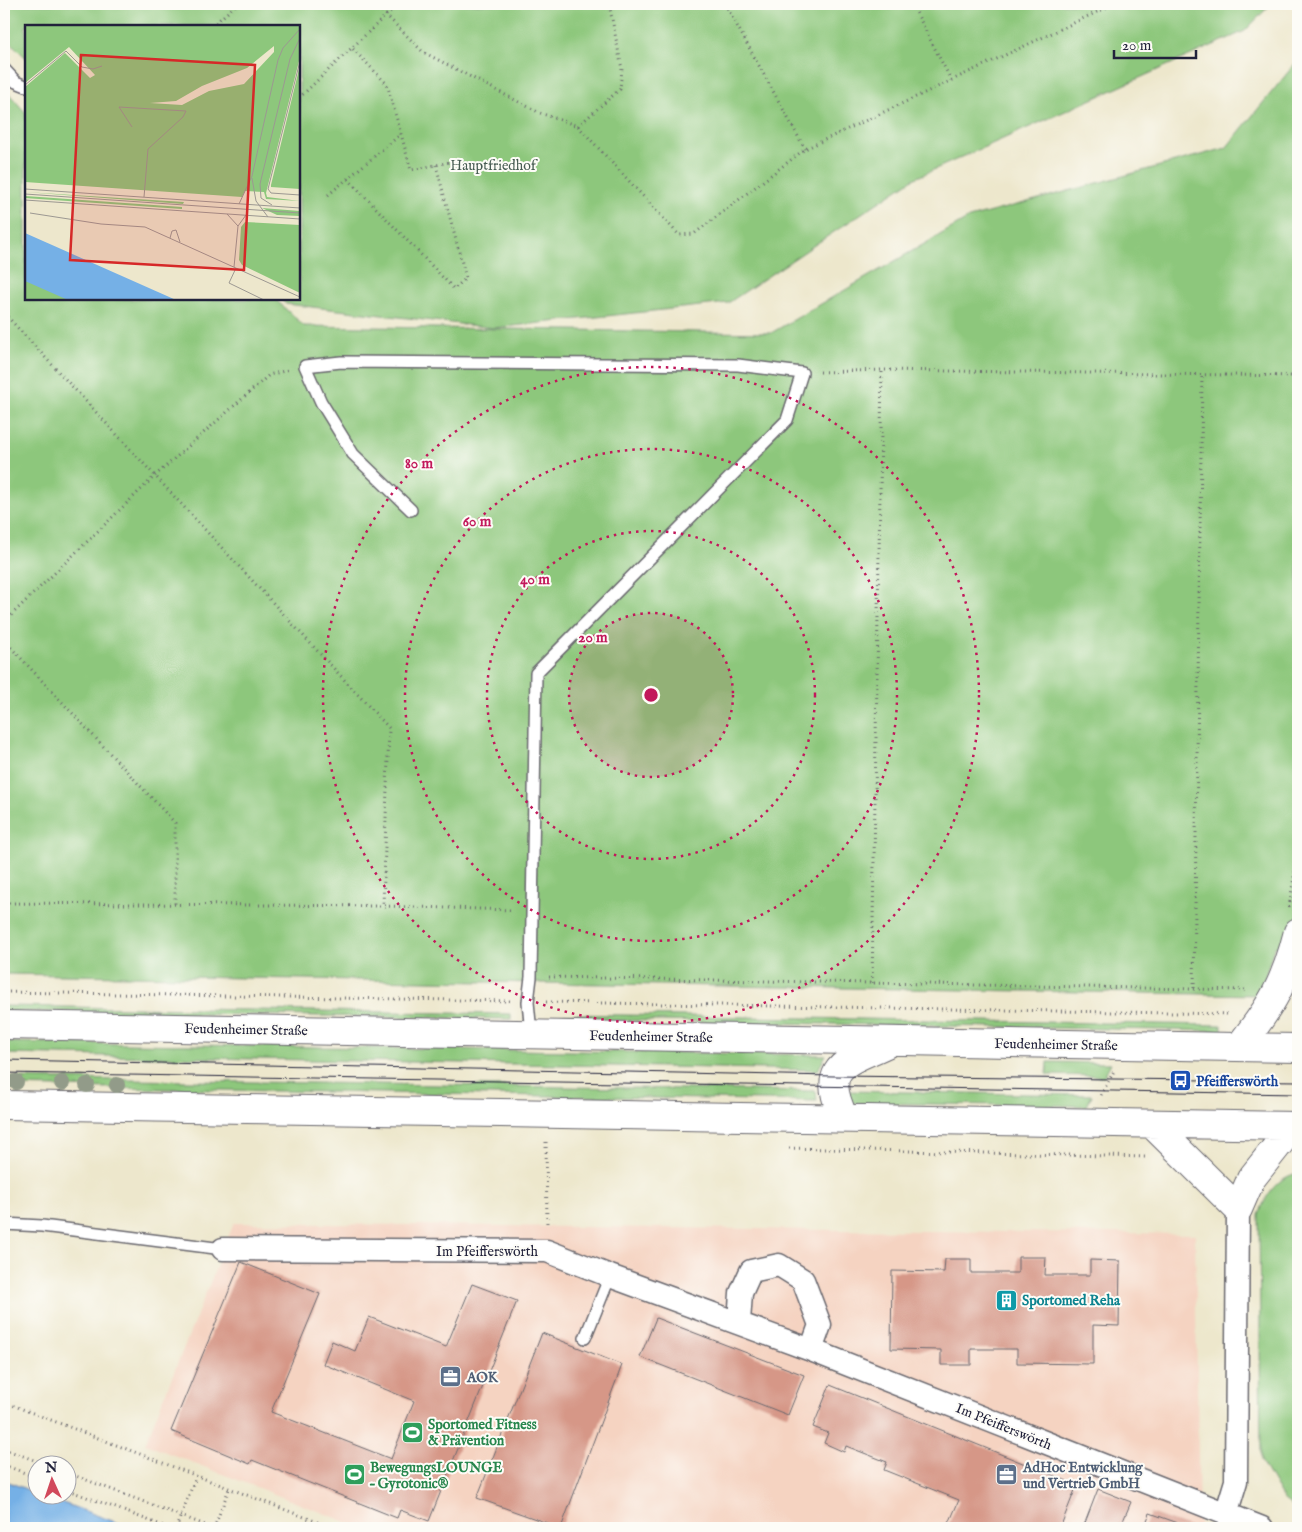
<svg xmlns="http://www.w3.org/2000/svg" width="1302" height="1532" font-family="'IM FELL English',serif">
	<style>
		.built { fill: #f5d3c1 }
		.green { fill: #8dc77c; stroke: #58745c }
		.water { fill: #75b0e6; stroke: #4c6990 }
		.building { fill: #d69787 }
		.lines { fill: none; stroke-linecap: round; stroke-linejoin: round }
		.service-casing { stroke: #69676e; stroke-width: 14 }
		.minor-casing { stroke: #69676e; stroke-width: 25 }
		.tertiary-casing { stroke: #69676e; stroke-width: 30 }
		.secondary-casing { stroke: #69676e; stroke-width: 30 }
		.path { stroke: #69676e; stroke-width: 3; stroke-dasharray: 1 4; stroke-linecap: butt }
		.service { stroke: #fff; stroke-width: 11 }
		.minor { stroke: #fff; stroke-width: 22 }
		.tertiary { stroke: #fff; stroke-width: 28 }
		.secondary { stroke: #fff; stroke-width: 28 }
		.tram { stroke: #22223b; stroke-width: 1 }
		.tree { fill: #929b89 }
		.ring { fill: none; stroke: #c2185b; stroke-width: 2.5; stroke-dasharray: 2.5 5 }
		.labels { text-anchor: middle; stroke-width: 4; stroke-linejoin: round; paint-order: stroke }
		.park-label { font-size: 14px; fill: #475c52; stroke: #fdfcf7 }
		.street-label { font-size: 14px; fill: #22223b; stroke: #fdfcf7 }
		.transit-label { font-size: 14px; font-weight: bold; fill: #164399; stroke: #fdfcf7; text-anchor: start }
		.culture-label { font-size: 14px; font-weight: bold; fill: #0d838f; stroke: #fdfcf7; text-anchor: start }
		.service-label { font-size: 14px; font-weight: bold; fill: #4e5e75; stroke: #fdfcf7; text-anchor: start }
		.leisure-label { font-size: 14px; font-weight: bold; fill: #27864d; stroke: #fdfcf7; text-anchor: start }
		.inset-road { fill: none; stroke: #9c9892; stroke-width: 1 }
		.view { fill: #d62828; fill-opacity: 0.15; stroke: #d62828; stroke-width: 2.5 }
		.inset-edge { fill: none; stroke: #22223b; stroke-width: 2.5 }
		.centre { fill: #c2185b; stroke: #fdfcf7; stroke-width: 2.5 }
		.ring-label { font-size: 15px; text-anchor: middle; font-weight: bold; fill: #c2185b; stroke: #fdfcf7; stroke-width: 4; stroke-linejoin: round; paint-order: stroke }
	</style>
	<rect width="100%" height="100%" fill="#fdfcf7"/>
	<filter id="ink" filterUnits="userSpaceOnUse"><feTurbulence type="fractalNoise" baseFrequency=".02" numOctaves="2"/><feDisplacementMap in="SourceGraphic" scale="10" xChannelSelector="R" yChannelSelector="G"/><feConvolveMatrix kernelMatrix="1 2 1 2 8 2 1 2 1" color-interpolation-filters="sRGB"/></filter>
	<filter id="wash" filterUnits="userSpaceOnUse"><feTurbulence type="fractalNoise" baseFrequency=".0096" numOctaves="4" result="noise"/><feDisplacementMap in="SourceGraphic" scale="20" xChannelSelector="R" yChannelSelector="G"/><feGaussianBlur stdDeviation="1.12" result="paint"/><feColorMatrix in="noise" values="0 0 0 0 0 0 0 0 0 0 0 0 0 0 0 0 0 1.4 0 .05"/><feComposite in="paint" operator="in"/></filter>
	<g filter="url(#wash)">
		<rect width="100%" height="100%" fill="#ede7cc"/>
		<path class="built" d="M234,1223L1195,1234L1199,1524L1210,1528H362L145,1444Z"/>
		<path class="green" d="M4,4H1271L1245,31L913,179L728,303L494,328L286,304L280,299H299V26H26V58L4,36Z
			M1298,60V947H1274L1260,995L4,974V88L26,113V299H275L304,326L771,333L969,218L1226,148Z
			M4,1006L511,1014V1019L4,1011Z
			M565,1014L1222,1025V1031L547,1019Z
			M4,1042L825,1055H826L818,1070L4,1054Z
			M1048,1062L1111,1063L1104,1076L1047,1075Z
			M4,1078L816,1091L817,1101L4,1086Z
			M844,1091L1092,1095L1087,1106L849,1103Z
			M1298,1173V1511L1283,1499L1261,1461L1259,1214C1267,1194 1276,1178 1298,1173Z"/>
		<path class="water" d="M4,1480L38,1494L132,1528H4Z"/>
		<g id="blocks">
			<path class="building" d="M1018,1257H1046L1045,1275H1090V1260L1120,1261L1119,1326L1093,1325V1364L1017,1363V1349H971V1365H941V1350L891,1349L892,1271L944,1272L945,1259H971V1273H1018Z
				M241,1262L320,1294L271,1412L391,1459L414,1401L323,1364L332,1341L355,1351L369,1317L446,1347L472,1284L517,1301L429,1521L400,1510L397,1518L252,1460L250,1464L171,1431Z
				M656,1318L804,1375L788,1415L640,1357Z
				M542,1333L622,1365L561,1528L477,1498Z
				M830,1385L1077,1485L1060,1528H947L959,1500L884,1470L887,1462L846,1446L844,1452L824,1443L828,1433L813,1427Z
				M1098,1489L1131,1502L1120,1528H1083Z
				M1150,1513L1192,1528H1144Z"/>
		</g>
	</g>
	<g filter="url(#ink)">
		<use href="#blocks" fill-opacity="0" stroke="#69676e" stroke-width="1"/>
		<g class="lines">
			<defs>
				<path id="service" d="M4,69L16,82L26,86
					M411,510L353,454L321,402L305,366L341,362L738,365L802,373L787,420L536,673L531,977L528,1002L531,1033
					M4,1224L42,1226L223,1249
					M585,1338L610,1276"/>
				<path id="minor" d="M223,1249L547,1251L610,1276L811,1350L1262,1528
					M739,1322L741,1293L751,1271L779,1265L803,1280L820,1325L811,1350
					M1226,1514L1236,1481L1238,1209"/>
				<path id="tertiary" d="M1239,1047C1272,1005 1285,984 1298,932"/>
				<path id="secondary" d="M4,1025L1298,1048
					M4,1105L1298,1126
					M844,1118C818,1063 848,1063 890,1042
					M1152,1124L1238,1209L1251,1179L1293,1126"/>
			</defs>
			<use href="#service" class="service-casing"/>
			<use href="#minor" class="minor-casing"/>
			<use href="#tertiary" class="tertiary-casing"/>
			<use href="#secondary" class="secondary-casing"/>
			<path class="path" d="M375,4L423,52L540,113L578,126L679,235L694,234L805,149L1114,4
				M725,4L805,149
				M912,4L951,80
				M212,26L237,4
				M353,49L387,84L411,170L460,160
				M299,98L398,4
				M578,126L620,89L622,69L609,4
				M348,179L454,289L466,278L436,165
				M328,195L401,134
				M4,313L389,728L383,906
				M820,372L882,370L1298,376
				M4,622L156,475L269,375L288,370
				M4,640L175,823V905
				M4,903L383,906L513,910
				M1289,907L1298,853
				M549,977L1248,990
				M872,983L882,370
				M1194,988L1202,375
				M4,992L510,1001
				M546,1002L1230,1014
				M1101,1095L1114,1071
				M546,1142L547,1225
				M789,1148L1145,1157
				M4,1402L333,1528
				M4,1449L45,1464
				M4,1465L38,1478
				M68,1473L213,1528
				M68,1490L169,1528
				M176,1528L196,1477
				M214,1528L229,1489"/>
			<use href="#service" class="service"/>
			<use href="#minor" class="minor"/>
			<use href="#tertiary" class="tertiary"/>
			<use href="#secondary" class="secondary"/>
			<path class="tram" d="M4,1060L834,1076L1298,1081
				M4,1073L1298,1094"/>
		</g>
		<g class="tree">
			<circle cx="16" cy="1082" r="8"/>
			<circle cx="62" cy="1083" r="8"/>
			<circle cx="87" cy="1085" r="8"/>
			<circle cx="117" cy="1085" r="8"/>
		</g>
	</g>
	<circle cx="651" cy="695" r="82" fill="#c2185b" fill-opacity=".12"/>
	<g class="ring">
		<circle cx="651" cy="695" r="82"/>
		<circle cx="651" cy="695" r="164"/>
		<circle cx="651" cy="695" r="246"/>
		<circle cx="651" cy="695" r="328"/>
	</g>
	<defs>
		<symbol id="bus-square" viewBox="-11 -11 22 22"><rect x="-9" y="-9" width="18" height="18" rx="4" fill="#1a4fb4" stroke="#fdfcf7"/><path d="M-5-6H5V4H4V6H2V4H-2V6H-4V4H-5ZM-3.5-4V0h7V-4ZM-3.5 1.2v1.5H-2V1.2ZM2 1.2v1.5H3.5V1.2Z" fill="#fff"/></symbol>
		<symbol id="building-square" viewBox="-11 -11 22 22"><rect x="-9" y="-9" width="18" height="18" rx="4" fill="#0f9aa8" stroke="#fdfcf7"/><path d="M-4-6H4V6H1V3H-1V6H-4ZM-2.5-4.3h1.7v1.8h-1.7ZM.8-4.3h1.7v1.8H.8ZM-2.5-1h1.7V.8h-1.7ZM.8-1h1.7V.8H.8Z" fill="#fff"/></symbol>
		<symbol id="office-square" viewBox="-11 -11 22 22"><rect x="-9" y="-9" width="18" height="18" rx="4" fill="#5c6f8a" stroke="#fdfcf7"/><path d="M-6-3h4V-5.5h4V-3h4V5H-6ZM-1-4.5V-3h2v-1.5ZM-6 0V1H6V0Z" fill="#fff"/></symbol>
		<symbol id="stadium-square" viewBox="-11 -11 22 22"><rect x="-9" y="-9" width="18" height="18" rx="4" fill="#2e9e5b" stroke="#fdfcf7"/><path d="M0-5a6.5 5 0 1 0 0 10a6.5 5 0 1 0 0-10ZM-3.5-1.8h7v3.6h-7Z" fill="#fff"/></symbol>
	</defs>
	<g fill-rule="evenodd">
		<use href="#bus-square" x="1168" y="1068" width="25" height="25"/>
		<use href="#building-square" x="994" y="1288" width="25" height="25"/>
		<use href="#office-square" x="438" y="1364" width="25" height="25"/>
		<use href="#stadium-square" x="400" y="1420" width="25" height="25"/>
		<use href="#stadium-square" x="342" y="1462" width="25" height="25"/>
		<use href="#office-square" x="994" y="1462" width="25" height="25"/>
	</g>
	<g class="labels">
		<g class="park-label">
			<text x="493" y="170">Hauptfriedhof</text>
		</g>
		<g class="street-label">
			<text transform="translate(246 1029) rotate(1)" y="5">Feudenheimer Straße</text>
			<text transform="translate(651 1036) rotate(1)" y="5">Feudenheimer Straße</text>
			<text transform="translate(1056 1044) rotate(1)" y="5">Feudenheimer Straße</text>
			<text x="487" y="1256">Im Pfeifferswörth</text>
			<text transform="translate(1004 1426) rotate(22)" y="5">Im Pfeifferswörth</text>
		</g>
		<g class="transit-label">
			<text x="1196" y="1086">Pfeifferswörth</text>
		</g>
		<g class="culture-label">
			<text x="1022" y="1305">Sportomed Reha</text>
		</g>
		<g class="service-label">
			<text x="467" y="1382">AOK</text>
			<text x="1023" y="1472">AdHoc Entwicklung<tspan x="1023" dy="16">und Vertrieb GmbH</tspan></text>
		</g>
		<g class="leisure-label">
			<text x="428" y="1429">Sportomed Fitness<tspan x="428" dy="16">&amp; Prävention</tspan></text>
			<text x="370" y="1472">BewegungsLOUNGE<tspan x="370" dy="16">– Gyrotonic®</tspan></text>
		</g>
	</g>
	<g transform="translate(25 25)">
		<rect width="275" height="275" fill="#ede7cc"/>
		<path d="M0,0H275V32L241,168L242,172L275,176L241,174L239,167L220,166L217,172L0,157V62L40,28L65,53L70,50L44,22L0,58ZM249,21V27L219,59L184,66L157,80L125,78L151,76L177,61L222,43ZM275,40V164L246,162V160ZM0,167L159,177L158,179ZM0,171L157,182V184L0,173ZM237,183L275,186V191L252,190ZM220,197L275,200V268L217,240L214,235L216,202ZM0,255L48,275H0Z" fill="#8dc77c" fill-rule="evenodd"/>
		<path d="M0,208L151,275H43L0,256Z" fill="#75b0e6"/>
		<path class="inset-road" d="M275,36L243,164L246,168L275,170M0,60L41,26L57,42L68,44L77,41M107,102L94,82L161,86L158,92L123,124L119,172M227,153L231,176L243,192M0,164L275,183M0,169L275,188M0,175L275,194M214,179L227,151L253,35L258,23L275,4M247,180L236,173L235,159L265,34L275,13M5,188L76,199L120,202L275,272M202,189L213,201L221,190M145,213L147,206L151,205L155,217M209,242L213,201M211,243L204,258L239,275"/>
		<path class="view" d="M56,30L230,40L219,245L45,235Z"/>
		<rect width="275" height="275" class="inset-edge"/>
	</g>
	<circle cx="651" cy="695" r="8" class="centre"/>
	<g class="ring-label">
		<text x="419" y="468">80 m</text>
		<text x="477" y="526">60 m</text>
		<text x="535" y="584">40 m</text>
		<text x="593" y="642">20 m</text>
	</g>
	<rect width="1302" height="1532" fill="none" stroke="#fdfcf7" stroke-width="20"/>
	<g transform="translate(52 1480) rotate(357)"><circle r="24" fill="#fdfcf7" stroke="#a5a5ac"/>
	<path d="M0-4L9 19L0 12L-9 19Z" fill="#d1495b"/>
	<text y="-8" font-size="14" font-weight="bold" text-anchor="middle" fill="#22223b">N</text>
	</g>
	<path d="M1114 50v8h82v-8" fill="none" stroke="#22223b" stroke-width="2.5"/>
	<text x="1122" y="50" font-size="15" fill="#22223b" stroke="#fdfcf7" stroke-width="4" paint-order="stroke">20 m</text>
</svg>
